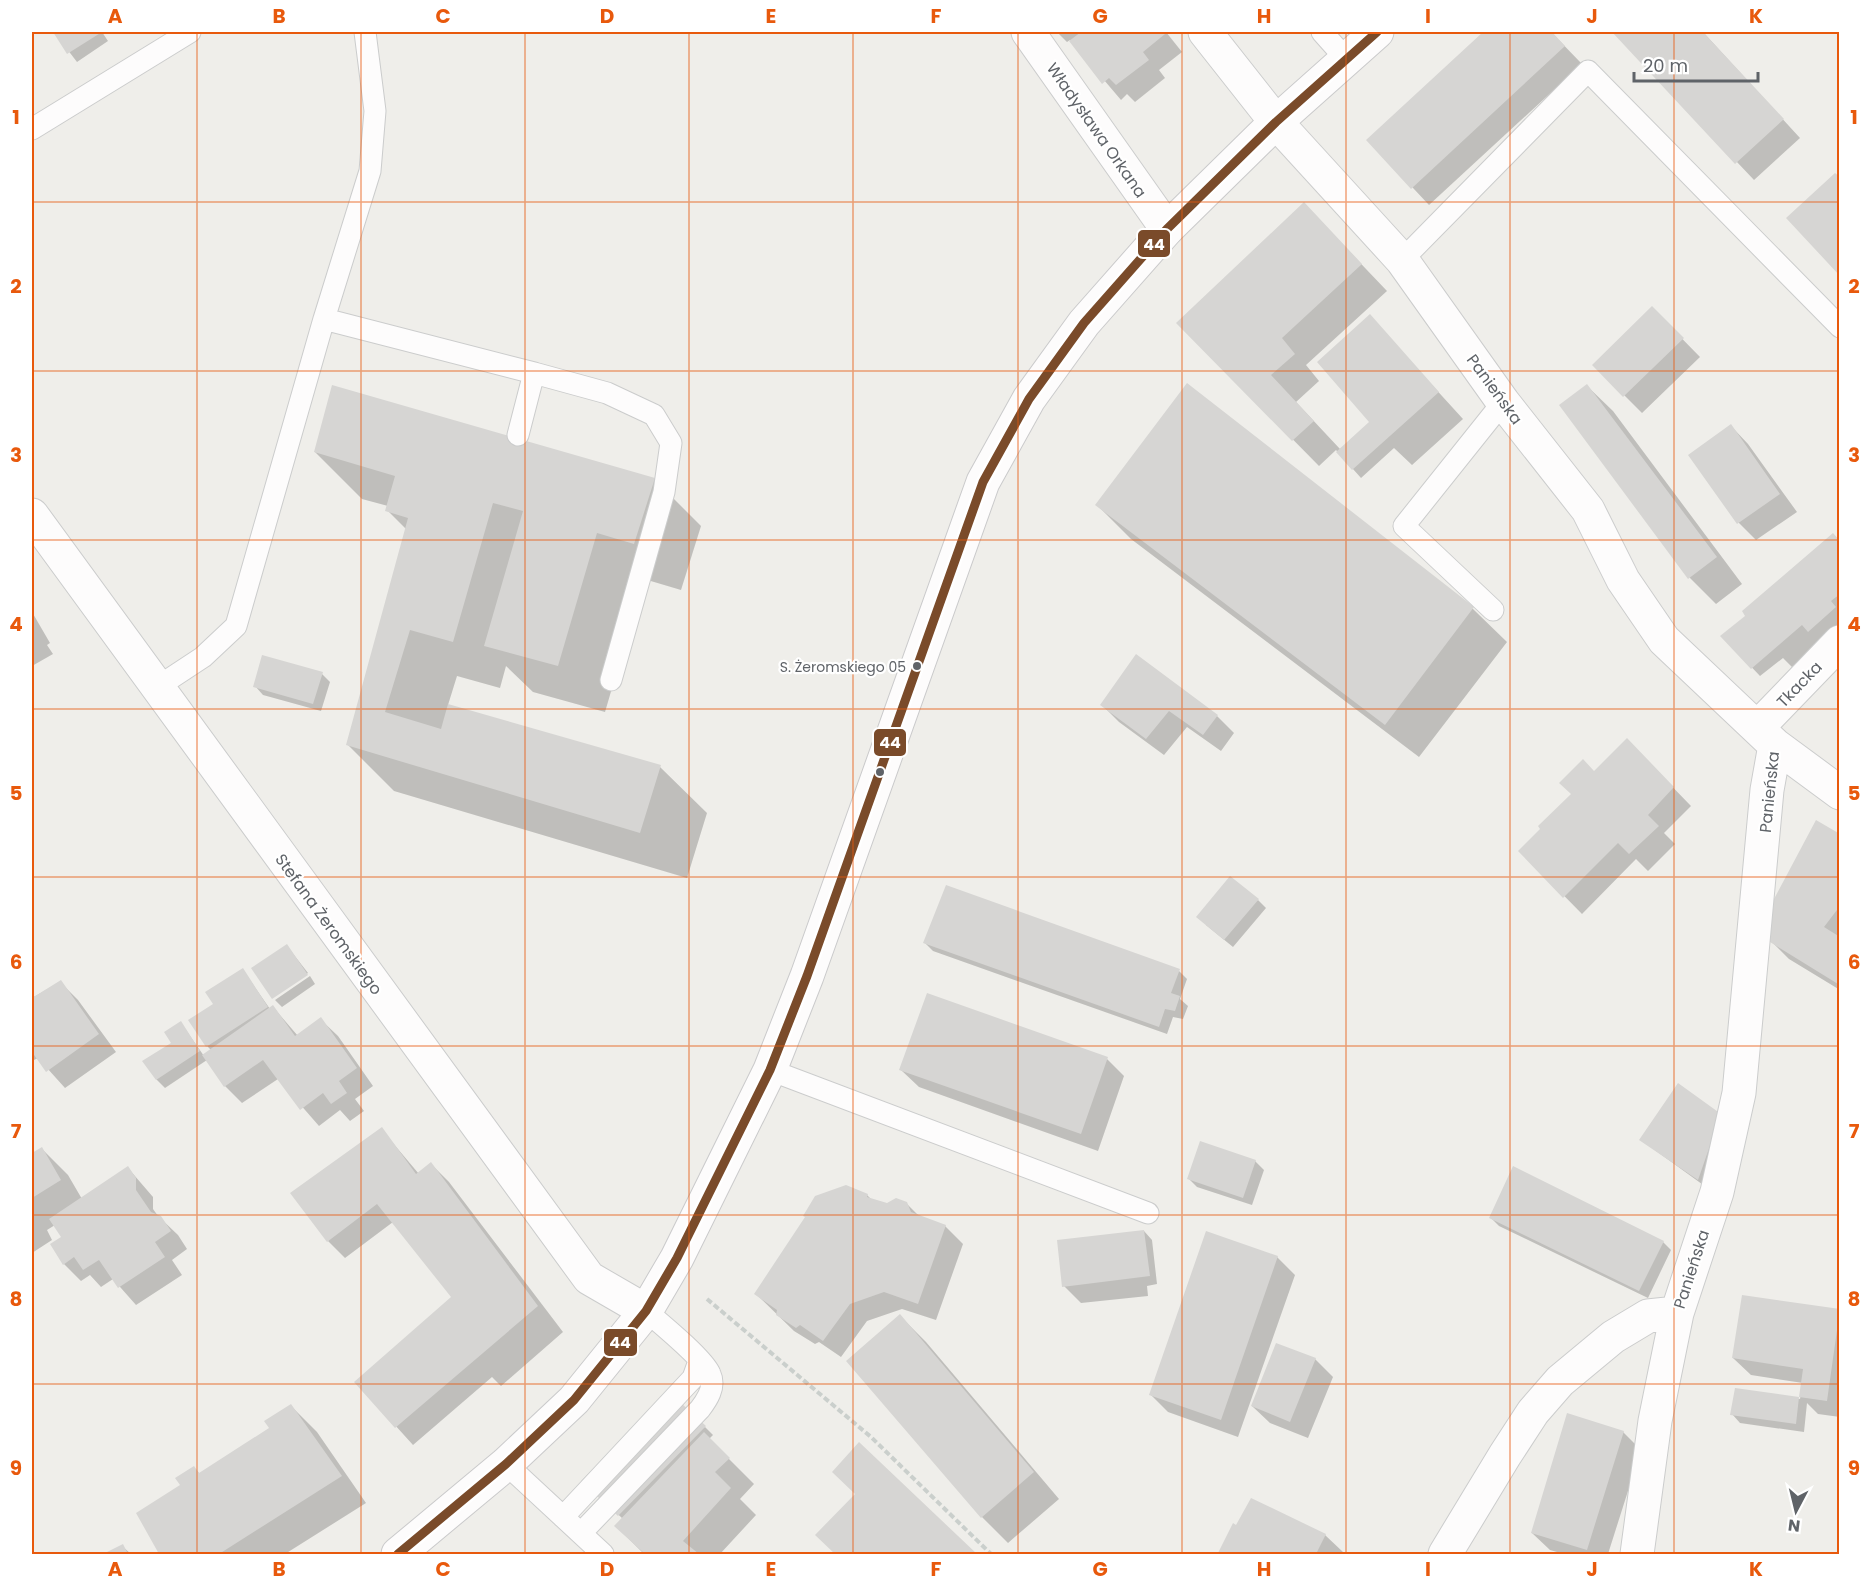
<svg xmlns="http://www.w3.org/2000/svg" width="1871" height="1586" font-family="Poppins,sans-serif">
	<style>
		.shadow { fill: #0003 }
		.building { fill: #d6d5d3 }
		.lines { fill: none; stroke-linecap: round; stroke-linejoin: round }
		.lane-casing { stroke: #cbcccc; stroke-width: 23 }
		.street-casing { stroke: #cbcccc; stroke-width: 35 }
		.secondary-casing { stroke: #cacacb; stroke-width: 35 }
		.path { stroke: #cacfcc; stroke-width: 4; stroke-dasharray: 6 3; stroke-linecap: butt }
		.lane { stroke: #fdfcfc; stroke-width: 21 }
		.street { stroke: #fdfcfc; stroke-width: 33 }
		.secondary { stroke: #fdfcfc; stroke-width: 33 }
		.bus-1-casing { stroke: #fff; stroke-width: 14 }
		.bus-1 { stroke: #7a4b2a; stroke-width: 9 }
		.grid { fill: none; stroke: #e8590c; stroke-width: 1.5; stroke-opacity: 0.55 }
		.bus-dot { fill: #5f6368; stroke: #fff; stroke-width: 2 }
		.labels { text-anchor: middle; stroke-width: 4.5; stroke-linejoin: round; paint-order: stroke }
		.bus-label { font-size: 14px; fill: #5f6368; stroke: #fff; text-anchor: end }
		.street-label { font-size: 16px; fill: #5f6368; stroke: #fff }
		.line-badge { stroke: #fff; stroke-width: 2 }
		.badge-label { font-size: 16px; text-anchor: middle; font-weight: bold; fill: #fff }
		.neatline { fill: none; stroke: #e8590c; stroke-width: 2 }
		.grid-label { font-size: 20px; text-anchor: middle; font-weight: bold; fill: #e8590c }
	</style>
	<rect width="100%" height="100%" fill="#efeeea"/>
	<path class="shadow" d="M54,32H102L108,41L77,62Z
		M1057,32H1166L1182,52L1159,70L1165,78L1135,102L1127,94L1121,100L1070,40L1067,42Z
		M1485,32H1551L1582,64L1429,205L1368,140Z
		M1614,32H1703L1800,138L1754,180Z
		M1304,204L1387,291L1306,365L1319,381L1296,402L1340,449L1377,433L1370,317L1463,419L1412,465L1394,448L1361,478L1336,450L1319,466L1178,323Z
		M1652,308L1700,357L1642,413L1594,365Z
		M1187,385L1473,609L1507,642L1419,757L1131,539L1097,505Z
		M1587,386L1613,411L1742,584L1716,604L1690,578Z
		M1731,426L1748,444L1797,512L1756,540L1739,523L1690,455Z
		M315,452L654,479L701,526L681,590L644,579L605,712L533,692L506,666L500,688L457,676L448,705L660,767L707,813L687,878L394,791L347,744L406,529L387,510L388,506L362,499Z
		M1840,542V637L1820,642L1792,667L1783,658L1760,676L1722,636L1751,623Z
		M32,612L50,643L47,645L53,654L32,666Z
		M1136,657L1217,716L1234,733L1221,751L1187,727L1164,755L1119,722L1102,705Z
		M322,674L330,682L321,711L263,695L255,686Z
		M1627,740L1691,806L1664,833L1675,844L1648,871L1636,859L1582,914L1520,851Z
		M1840,835V990L1789,959L1771,941Z
		M1258,900L1266,908L1233,947L1206,925Z
		M925,943L1179,971L1187,979L1180,999L1188,1006L1183,1019L1173,1017L1167,1034L933,951Z
		M287,946L308,973L273,997Z
		M243,970L270,1009L273,1007L298,1036L320,1019L338,1036L373,1086L355,1099L364,1111L350,1121L340,1110L319,1126L278,1079L242,1103L225,1086L207,1060L165,1088L157,1080L144,1062L174,1043L181,1023L204,1056L211,1050L207,1046L215,1004Z
		M310,976L315,984L282,1007L275,1000Z
		M60,982L78,1000L116,1052L65,1088L38,1058L32,1061V998Z
		M1107,1059L1124,1076L1098,1151L919,1087L901,1070Z
		M1720,1115L1706,1187L1641,1140Z
		M381,1129L419,1174L431,1164L449,1182L563,1332L501,1386L492,1377L413,1445L356,1382L453,1297L393,1222L345,1258L328,1241Z
		M42,1149L68,1175L82,1199L128,1168L153,1197V1209L158,1216L178,1235L187,1249L172,1260L182,1275L136,1305L113,1279L101,1287L90,1275L81,1281L64,1264L63,1237L55,1225L47,1230L52,1240L32,1253V1154Z
		M1255,1161L1264,1170L1252,1205L1197,1187L1189,1179Z
		M867,1195L872,1200L887,1205L906,1203L919,1216L945,1226L963,1244L936,1320L902,1309L867,1321L841,1357L819,1342L815,1344L794,1331L756,1294Z
		M1491,1218L1663,1242L1671,1250L1648,1298L1499,1226Z
		M1144,1231L1152,1240L1157,1284L1147,1286L1148,1296L1081,1303L1064,1286Z
		M1277,1257L1295,1275L1238,1437L1168,1412L1150,1394Z
		M1840,1311V1417L1818,1414L1807,1403L1804,1432L1740,1423L1732,1414L1736,1390L1800,1399L1803,1383L1751,1375L1733,1358Z
		M900,1316L926,1342L1059,1499L1008,1543L982,1517L848,1361Z
		M1315,1359L1333,1377L1308,1438L1270,1423L1252,1406Z
		M291,1406L317,1432L366,1503L285,1554H161L138,1513L182,1485L194,1468L200,1474L271,1428Z
		M705,1427L713,1435L709,1439L754,1484L740,1499L756,1515L720,1554H644L616,1526L623,1519L583,1481Z
		M1623,1432L1641,1450L1608,1554H1564L1550,1550L1532,1533Z
		M860,1444L975,1554H836L817,1535L857,1494Z
		M1325,1535L1343,1552L1342,1554L1220,1553Z
		M122,1546L131,1554H106Z"/>
	<path class="building" d="M53,32H102L67,54Z
		M1081,32H1163L1165,34L1143,52L1149,60L1116,85L1109,78L1102,84L1069,41Z
		M1483,32H1552L1565,46L1411,189L1366,140Z
		M1612,32H1703L1784,119L1735,164Z
		M1835,173L1840,177V276L1786,218Z
		M1304,202L1362,264L1282,338L1295,354L1271,375L1314,421L1292,441L1176,323Z
		M1652,306L1684,338L1623,397L1592,365Z
		M1370,314L1439,392L1352,470L1336,452L1369,422L1317,362Z
		M1187,383L1474,607L1385,725L1095,505Z
		M1587,384L1717,557L1688,579L1559,405Z
		M332,385L655,478L634,544L597,533L558,666L484,646L523,511L493,503L453,642L410,630L385,712L441,729L448,704L661,765L640,833L346,745L408,518L385,511L395,476L314,452Z
		M1731,424L1780,494L1737,524L1688,455Z
		M1833,533L1840,541V594L1831,601L1836,607L1808,632L1802,625L1751,669L1720,636L1745,616L1742,611Z
		M1136,654L1218,715L1203,735L1169,711L1146,739L1100,705Z
		M262,655L323,672L313,704L253,687Z
		M1627,738L1674,787L1648,815L1659,826L1629,854L1618,843L1563,898L1518,851L1540,829L1538,826L1571,794L1559,783L1583,759L1594,771Z
		M1816,820L1840,834V906L1824,927L1840,937L1838,984L1770,942L1774,899Z
		M1230,876L1259,899L1224,940L1196,917Z
		M946,885L1180,969L1171,993L1180,996L1175,1011L1165,1009L1159,1027L923,943Z
		M287,944L308,975L272,999L251,968Z
		M243,968L268,1007L206,1047L188,1020L213,1004L205,992Z
		M61,980L99,1034L46,1072L32,1052V998Z
		M927,993L1108,1057L1081,1134L899,1070Z
		M273,1005L295,1036L321,1017L357,1068L339,1081L347,1093L331,1104L323,1093L300,1110L263,1060L224,1087L202,1055Z
		M181,1021L200,1051L156,1080L142,1061L171,1043L164,1032Z
		M1678,1083L1721,1114L1698,1180L1639,1140Z
		M382,1127L416,1174L431,1162L538,1306L395,1428L354,1382L451,1297L377,1204L327,1242L290,1193Z
		M1200,1141L1256,1160L1243,1198L1187,1179Z
		M42,1147L61,1180L32,1198V1153Z
		M128,1166L136,1178V1190L151,1212L161,1216L171,1231L155,1242L165,1257L118,1288L99,1260L83,1270L74,1257L63,1265L50,1244L61,1237L49,1219Z
		M1513,1166L1664,1241L1639,1291L1489,1218Z
		M846,1185L868,1194L867,1197L887,1203L896,1198L907,1202L911,1212L946,1225L918,1304L884,1292L850,1304L823,1341L800,1325L796,1328L776,1315L777,1310L754,1294L805,1217L803,1216L815,1196Z
		M1144,1230L1150,1276L1062,1287L1057,1240Z
		M1206,1231L1278,1256L1221,1420L1149,1395Z
		M1742,1295L1840,1309L1827,1401L1799,1397L1803,1369L1732,1358Z
		M900,1314L1034,1472L981,1518L846,1361Z
		M1276,1343L1316,1358L1290,1422L1251,1406Z
		M1735,1388L1799,1397L1796,1424L1730,1415Z
		M669,1392L706,1426L618,1516L581,1481Z
		M291,1404L342,1476L219,1554H159L136,1513L180,1485L175,1478L194,1466L199,1473L269,1428L264,1421Z
		M1567,1413L1624,1431L1587,1550L1531,1533Z
		M704,1432L730,1458L715,1472L731,1488L683,1541L699,1554H645L614,1526Z
		M859,1442L977,1554H835L815,1535L855,1494L832,1472Z
		M1251,1498L1326,1534L1316,1554L1218,1553L1233,1523L1236,1525Z
		M123,1544L128,1554H103Z"/>
	<g class="lines">
		<defs>
			<path id="lane" d="M1322,32L1346,59
				M32,129L190,32
				M1402,260L1588,71L1840,327
				M324,319L534,373L518,435
				M534,373L607,393L654,415L671,443L664,492L611,680
				M1493,610L1404,526L1503,402
				M156,688L203,657L236,626L324,319L370,171L375,111L365,32
				M770,1070L1148,1213
				M506,1464L603,1554
				M563,1517L693,1378L699,1361
				M581,1533L700,1409C707,1400 716,1387 710,1374C704,1359 660,1323 646,1311"/>
			<path id="street" d="M1028,32L1167,229
				M1205,32L1276,122L1402,260L1503,402L1588,510L1623,580L1664,640L1775,745L1767,790L1739,1093L1717,1192L1677,1313L1655,1421L1637,1554
				M32,515L589,1278L646,1311
				M1758,727L1840,642
				M1775,745L1840,793
				M1445,1554L1505,1455L1533,1412L1560,1381L1613,1337L1648,1316L1677,1313"/>
			<path id="secondary" d="M398,1554L506,1464L574,1400L646,1311L677,1258L770,1070L807,976L983,482L1029,399L1084,323L1167,229L1276,122L1377,32"/>
		</defs>
		<use href="#lane" class="lane-casing"/>
		<use href="#street" class="street-casing"/>
		<use href="#secondary" class="secondary-casing"/>
		<path class="path" d="M707,1299L871,1437L991,1554"/>
		<use href="#lane" class="lane"/>
		<use href="#street" class="street"/>
		<use href="#secondary" class="secondary"/>
		<defs>
			<path id="bus-1" d="M398,1554L506,1464L574,1400L646,1311L677,1258L770,1070L807,976L983,482L1029,399L1084,323L1167,229L1276,122L1377,32"/>
		</defs>
		<use href="#bus-1" class="bus-1-casing"/>
		<use href="#bus-1" class="bus-1"/>
	</g>
	<path class="grid" d="M197,32V1554M361,32V1554M525,32V1554M689,32V1554M853,32V1554M1018,32V1554M1182,32V1554M1346,32V1554M1510,32V1554M1674,32V1554M32,202H1840M32,371H1840M32,540H1840M32,709H1840M32,877H1840M32,1046H1840M32,1215H1840M32,1384H1840"/>
	<g class="bus-dot">
		<circle cx="917" cy="666" r="5"/>
		<circle cx="880" cy="772" r="5"/>
	</g>
	<g class="labels">
		<g class="bus-label">
			<text x="906" y="672">S. Żeromskiego 05</text>
		</g>
		<g class="street-label">
			<text transform="translate(1097 130) rotate(55)" y="6">Władysława Orkana</text>
			<text transform="translate(1495 389) rotate(54)" y="6">Panieńska</text>
			<text transform="translate(1799 684) rotate(-46)" y="6">Tkacka</text>
			<text transform="translate(1769 792) rotate(-84)" y="6">Panieńska</text>
			<text transform="translate(329 924) rotate(54)" y="6">Stefana Żeromskiego</text>
			<text transform="translate(1691 1269) rotate(-72)" y="6">Panieńska</text>
		</g>
	</g>
	<g class="line-badge">
		<rect x="1137" y="229" width="34" height="29" rx="6" fill="#7a4b2a"/>
		<rect x="873" y="728" width="34" height="29" rx="6" fill="#7a4b2a"/>
		<rect x="603" y="1328" width="35" height="29" rx="6" fill="#7a4b2a"/>
	</g>
	<g class="badge-label">
		<text x="1154" y="250">44</text>
		<text x="890" y="748">44</text>
		<text x="620" y="1348">44</text>
	</g>
	<rect width="1871" height="1586" fill="none" stroke="#ffffff" stroke-width="66"/>
	<g transform="translate(1796 1511) rotate(187)" stroke="#ffffff" stroke-width="4.5" paint-order="stroke">
	<path d="M0-4.5L10 22L0 15L-10 22Z" fill="#5f6368"/>
	<text y="-9" font-size="16" font-weight="bold" text-anchor="middle" fill="#5f6368">N</text>
	</g>
	<path d="M1634 72v9h124v-9" fill="none" stroke="#5f6368" stroke-width="3"/>
	<text x="1643" y="72" font-size="18" fill="#5f6368" stroke="#ffffff" stroke-width="4.5" paint-order="stroke">20 m</text>
	<rect x="33" y="33" width="1805" height="1520" class="neatline"/>
	<g class="grid-label">
		<text x="115" y="23">A</text>
		<text x="279" y="23">B</text>
		<text x="443" y="23">C</text>
		<text x="607" y="23">D</text>
		<text x="771" y="23">E</text>
		<text x="936" y="23">F</text>
		<text x="1100" y="23">G</text>
		<text x="1264" y="23">H</text>
		<text x="1428" y="23">I</text>
		<text x="1592" y="23">J</text>
		<text x="1756" y="23">K</text>
		<text x="16" y="124">1</text>
		<text x="1854" y="124">1</text>
		<text x="16" y="293">2</text>
		<text x="1854" y="293">2</text>
		<text x="16" y="462">3</text>
		<text x="1854" y="462">3</text>
		<text x="16" y="631">4</text>
		<text x="1854" y="631">4</text>
		<text x="16" y="800">5</text>
		<text x="1854" y="800">5</text>
		<text x="16" y="969">6</text>
		<text x="1854" y="969">6</text>
		<text x="16" y="1138">7</text>
		<text x="1854" y="1138">7</text>
		<text x="16" y="1306">8</text>
		<text x="1854" y="1306">8</text>
		<text x="16" y="1475">9</text>
		<text x="1854" y="1475">9</text>
		<text x="115" y="1576">A</text>
		<text x="279" y="1576">B</text>
		<text x="443" y="1576">C</text>
		<text x="607" y="1576">D</text>
		<text x="771" y="1576">E</text>
		<text x="936" y="1576">F</text>
		<text x="1100" y="1576">G</text>
		<text x="1264" y="1576">H</text>
		<text x="1428" y="1576">I</text>
		<text x="1592" y="1576">J</text>
		<text x="1756" y="1576">K</text>
	</g>
</svg>
